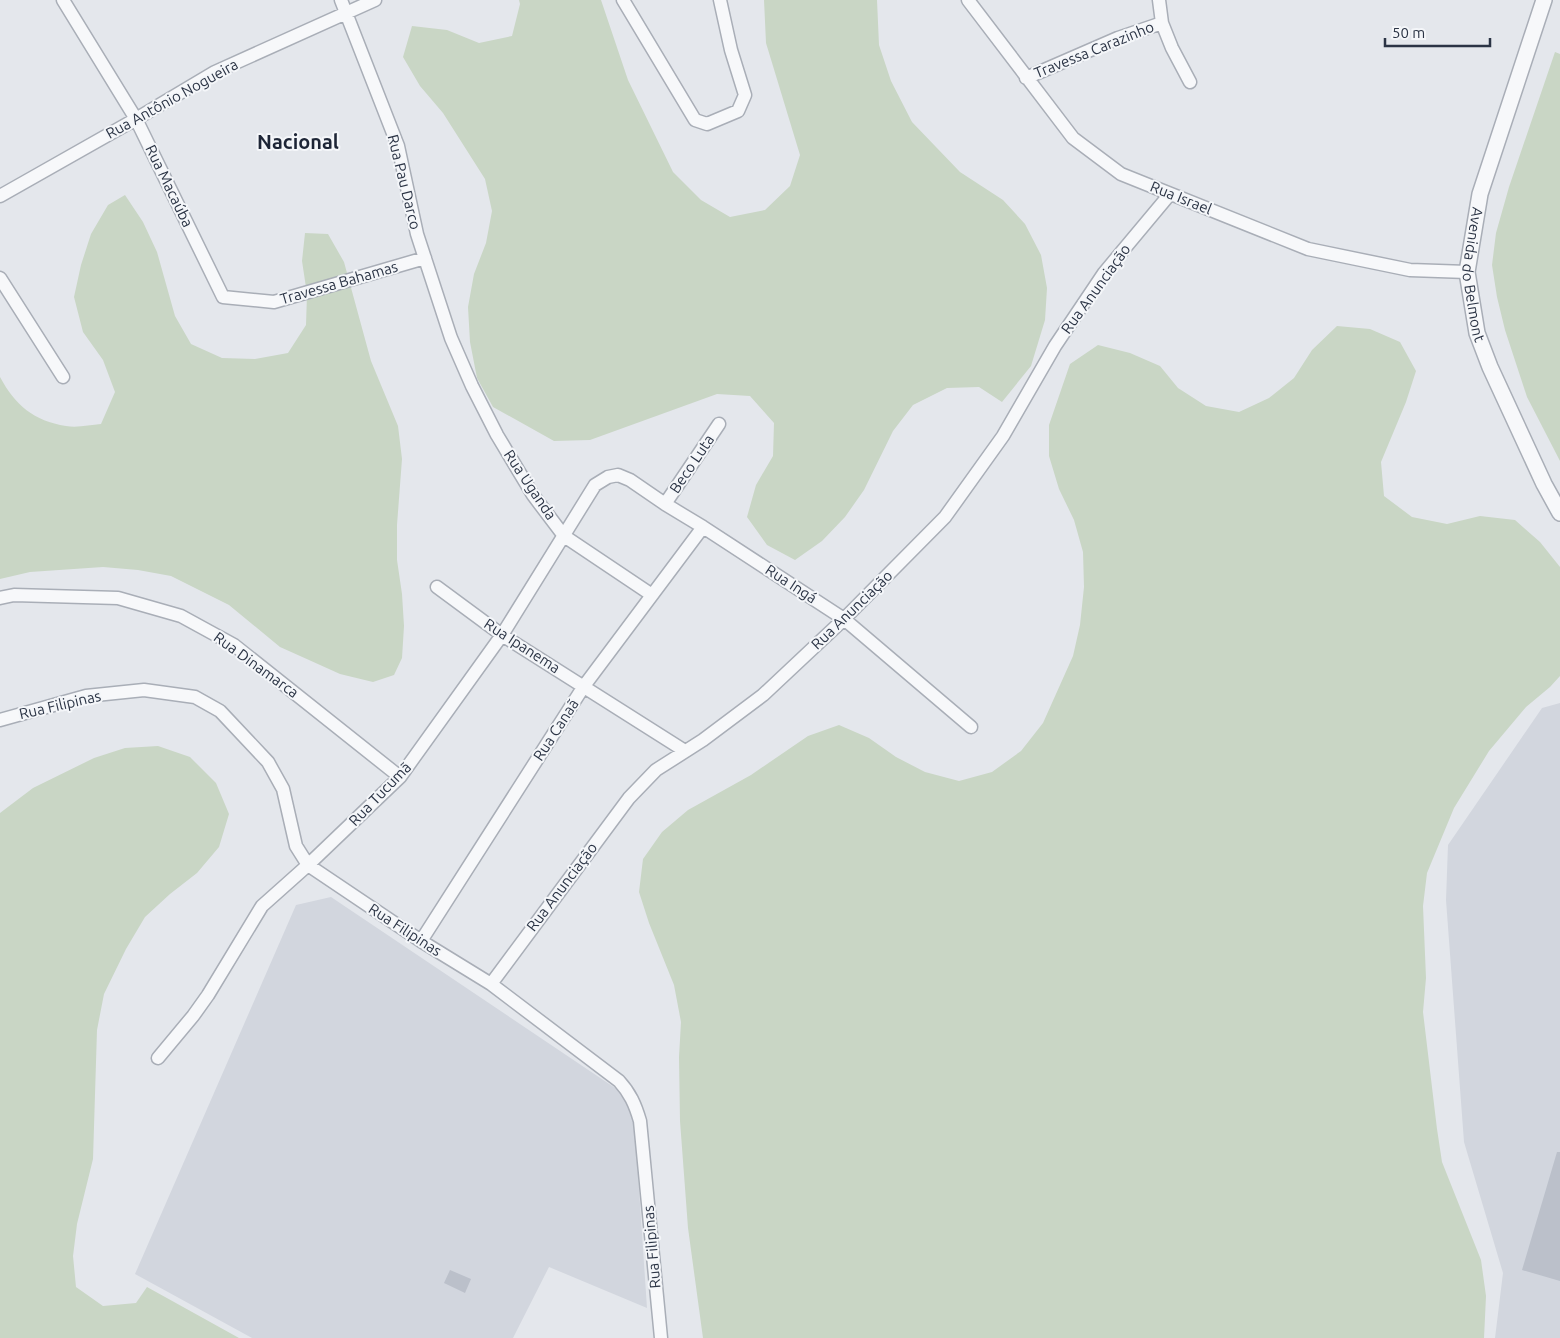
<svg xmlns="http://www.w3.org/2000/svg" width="1560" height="1338" font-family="Ubuntu,sans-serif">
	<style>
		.built { fill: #d2d6de }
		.green { fill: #c9d6c5 }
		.building { fill: #bbc0ca }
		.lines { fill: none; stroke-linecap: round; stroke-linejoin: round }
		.minor-casing { stroke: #a9aeb7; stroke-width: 15 }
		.tertiary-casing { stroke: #a9aeb7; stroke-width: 18 }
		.minor { stroke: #f7f8fa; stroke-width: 12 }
		.tertiary { stroke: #f7f8fa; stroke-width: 15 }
		.labels { text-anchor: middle; stroke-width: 4; stroke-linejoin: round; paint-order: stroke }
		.street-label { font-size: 15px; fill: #2b3445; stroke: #f4f6f9 }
		.district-label { font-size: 20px; font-weight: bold; fill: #1d2536; stroke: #f4f6f9 }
	</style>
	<rect width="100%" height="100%" fill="#e4e7ec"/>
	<path class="built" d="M1560,703V1338H1495L1503,1273L1464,1142L1446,900L1448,845L1542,708Z
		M331,897L633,1100L647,1308L549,1267L513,1338H252L135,1274L296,905Z"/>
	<path class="green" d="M519,0H601L628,80L673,172L701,200L730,217L765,210L790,186L800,155L766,43L764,0H877L879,45L891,81L912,122L960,172L1003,200L1025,224L1041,255L1047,288L1045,320L1031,366L1002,402L979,387L947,388L913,405L893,431L864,490L845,517L822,541L795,560L767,545L747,517L756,485L773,456L774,423L750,396L717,394L590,440L554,441L493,407L477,378L470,342L468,307L474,274L486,243L492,211L485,179L443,113L420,86L403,57L412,26L447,30L479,43L512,36L520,4Z
		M1555,52L1560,54V461L1527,397L1505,330L1497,297L1492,265L1496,233L1509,187Z
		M125,195L143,222L157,252L175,316L191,344L222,358L255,359L288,353L306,325L307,294L302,261L305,233L328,234L344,262L371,361L398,426L402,459L397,525V560L402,594L404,626L402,658L394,675L373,682L340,674L309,660L280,647L229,605L171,576L138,570L103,567L30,572L0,579V377C15,405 34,421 66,426C77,428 90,425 101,424L115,392L103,360L83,332L74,297L81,265L91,234L108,205Z
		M1337,326L1370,329L1400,342L1416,371L1406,402L1381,462L1384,496L1412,517L1447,524L1480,516L1515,520L1540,542L1560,567V676L1550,687L1526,707L1489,751L1454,808L1427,873L1423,906L1426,978L1423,1012L1437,1129L1442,1162L1481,1260L1486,1296L1484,1338H703L688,1228L680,1121L679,1057L681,1022L674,985L649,923L639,892L643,859L662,832L688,810L751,775L808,736L839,725L869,738L896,757L925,772L959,781L992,772L1021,751L1043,723L1073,656L1080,625L1084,587L1083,552L1074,520L1059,489L1049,456V425L1070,364L1098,345L1130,353L1160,366L1178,388L1206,406L1239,412L1269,398L1294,378L1312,350Z
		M158,746L190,757L216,783L229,814L219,847L197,873L170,894L145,917L126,949L104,994L97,1030L93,1159L77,1224L73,1256L76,1287L103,1306L136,1303L147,1287L239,1338H0V813L33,788L94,758L125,748Z"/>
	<path class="building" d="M1557,1152H1560V1281L1522,1270Z
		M450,1270L471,1279L465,1293L444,1283Z"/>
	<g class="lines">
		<defs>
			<path id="minor" d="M63,0L136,119L223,297L274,302L425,258
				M341,0L398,146L417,234L451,338L472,386L497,435L533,495L564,536L652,595
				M623,0L695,120L707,124L738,111L745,95L731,50L720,0
				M968,0L1073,138L1121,174L1308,249L1410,270L1467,272
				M1159,0L1162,23L1172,48L1190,82
				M1026,78L1118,38L1162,23
				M0,196L136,119L215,72L375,0
				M0,278L63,377
				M665,504L719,424
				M437,587L502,635L685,751
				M0,598L14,595L118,598L181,616L234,645L400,777
				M0,720L86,696L144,690L195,697L220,711L268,762L283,789L296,846L308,865L421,941L491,984L619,1081C630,1093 635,1104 640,1121L661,1338
				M421,941L584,686L703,527
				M491,984L629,798L656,770L703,740L763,695L844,619L945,517L1003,436L1055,346L1104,273L1170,194
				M158,1058L193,1016L208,995L262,906L308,865L400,777L502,635L595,485L608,477L618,475L630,480L665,504L703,527L844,619L971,727"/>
			<g id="tertiary">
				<path id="s1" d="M1544,0L1480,194L1467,272L1477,333L1490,367L1544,484L1560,513"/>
			</g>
		</defs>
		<use href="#minor" class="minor-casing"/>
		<use href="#tertiary" class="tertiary-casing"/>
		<use href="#minor" class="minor"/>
		<use href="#tertiary" class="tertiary"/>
	</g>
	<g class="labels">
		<g class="street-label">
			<text transform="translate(1094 50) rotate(-22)" y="5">Travessa Carazinho</text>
			<text transform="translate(172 99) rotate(-29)" y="5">Rua Antônio Nogueira</text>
			<text transform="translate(404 182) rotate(76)" y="5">Rua Pau Darco</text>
			<text transform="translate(169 186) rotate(64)" y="5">Rua Macaúba</text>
			<text transform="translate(1181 198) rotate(22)" y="5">Rua Israel</text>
			<text dy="5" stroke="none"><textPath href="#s1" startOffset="286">Avenida do Belmont</textPath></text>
			<text transform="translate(339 283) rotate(-16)" y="5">Travessa Bahamas</text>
			<text transform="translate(1096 289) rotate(-54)" y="5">Rua Anunciação</text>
			<text transform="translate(692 464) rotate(-56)" y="5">Beco Luta</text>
			<text transform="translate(530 485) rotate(56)" y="5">Rua Uganda</text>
			<text transform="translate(791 584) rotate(33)" y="5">Rua Ingá</text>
			<text transform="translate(852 610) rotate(-44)" y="5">Rua Anunciação</text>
			<text transform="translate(522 646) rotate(33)" y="5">Rua Ipanema</text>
			<text transform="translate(256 665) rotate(36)" y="5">Rua Dinamarca</text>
			<text transform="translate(60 705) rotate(-13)" y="5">Rua Filipinas</text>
			<text transform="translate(556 730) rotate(-57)" y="5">Rua Canaã</text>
			<text transform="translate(380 794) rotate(-46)" y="5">Rua Tucumã</text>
			<text transform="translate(562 887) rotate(-53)" y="5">Rua Anunciação</text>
			<text transform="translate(405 930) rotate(33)" y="5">Rua Filipinas</text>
			<text transform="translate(652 1247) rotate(-95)" y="5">Rua Filipinas</text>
		</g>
		<g class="district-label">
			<text x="298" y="149">Nacional</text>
		</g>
	</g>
	<path d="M1385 38v8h105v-8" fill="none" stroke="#2b3445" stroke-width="2.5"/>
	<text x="1392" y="38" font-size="15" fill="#2b3445" stroke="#f4f6f9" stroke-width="4" paint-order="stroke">50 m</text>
</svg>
